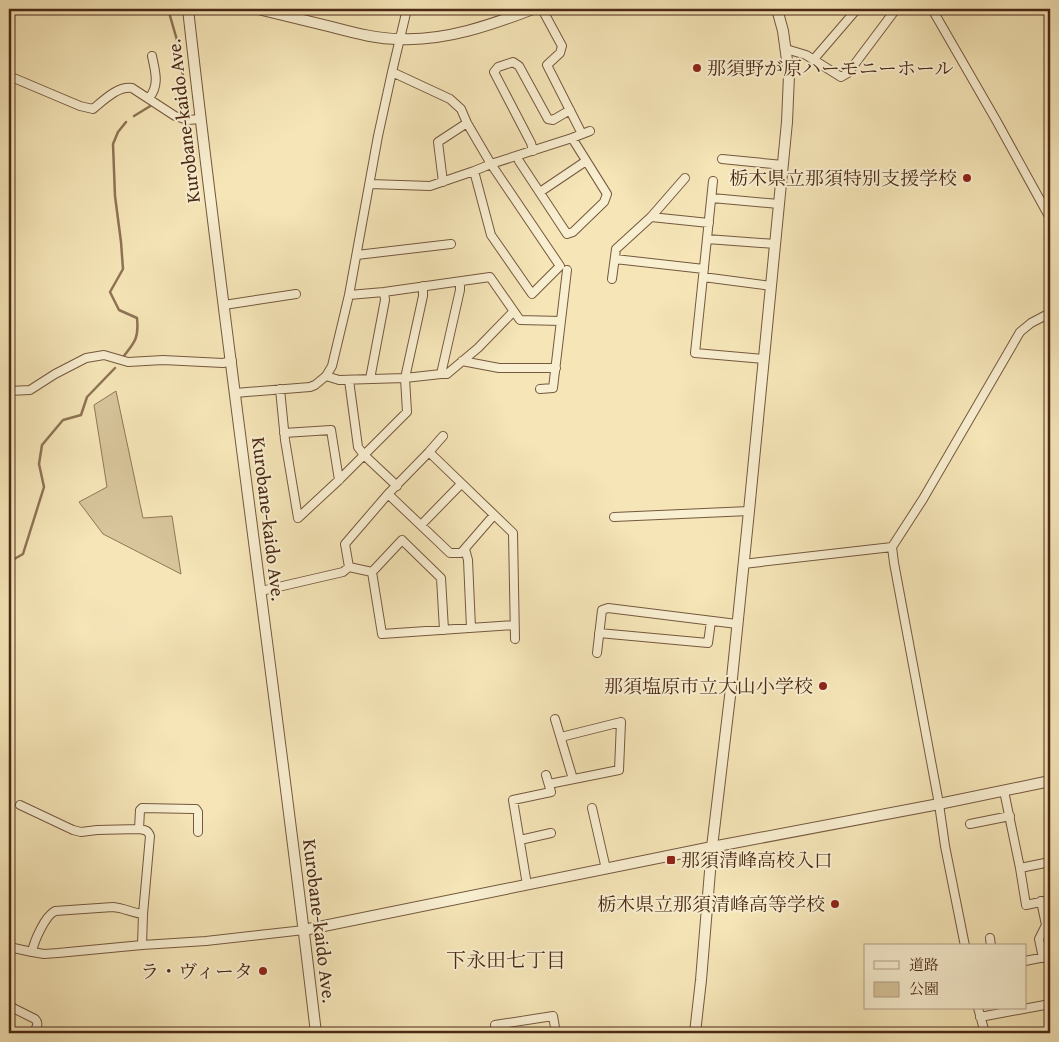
<svg xmlns="http://www.w3.org/2000/svg" width="1059" height="1042" font-family="'Gentium Book Plus','Noto Serif JP',serif">
	<style>
		.green { fill: #d8c59b; stroke: #917758 }
		.lines { fill: none; stroke-linecap: round; stroke-linejoin: round }
		.stream { stroke: #8e7355; stroke-width: 2.5 }
		.minor-casing { stroke: #75583e; stroke-width: 10 }
		.tertiary-casing { stroke: #75583e; stroke-width: 12 }
		.minor { stroke: #f8eed0; stroke-width: 8 }
		.tertiary { stroke: #f8eed0; stroke-width: 10 }
		.poi-dot { fill: #8f2418; stroke: #f8eed0; stroke-width: 2 }
		.labels { text-anchor: middle; stroke-width: 4; stroke-linejoin: round; paint-order: stroke }
		.poi-label { font-size: 19px; fill: #4a2915; stroke: #f8eed0; text-anchor: end }
		.street-label { font-size: 19px; fill: #4a2915; stroke: #f8eed0 }
		.neighbourhood-label { font-size: 20px; fill: #4a2915; stroke: #f8eed0 }
	</style>
	<rect width="100%" height="100%" fill="#f5e5b7"/>
	<filter id="stains"><feTurbulence type="fractalNoise" baseFrequency=".004" numOctaves="4"/><feColorMatrix values="0 0 0 0 .2 0 0 0 0 .09 0 0 0 0 .02 0 0 0 .5 -.17"/></filter>
	<radialGradient id="worn" r=".72"><stop offset=".6" stop-color="#630" stop-opacity="0"/><stop offset="1" stop-color="#630" stop-opacity=".3"/></radialGradient>
	<path class="green" d="M116,391L143,518L172,516L181,574L103,534L79,502L107,487L94,405Z"/>
	<g class="lines">
		<path class="stream" d="M168,9L179,47L184,84
			M134,116L152,105
			M123,357C135,342 139,338 137,318L119,310L110,292L123,269L121,242L115,196L113,144L118,132L126,122
			M9,562L23,554L44,487L39,464L42,445L63,420L81,415L87,397L115,368"/>
		<defs>
			<path id="minor" d="M542,9L562,46L560,53L547,65L582,134
				M932,9L996,120L1050,218
				M786,49L806,55L841,77L848,73L896,9
				M814,59L857,9
				M9,76L80,106L93,109C103,101 117,86 132,88L175,116L188,120L200,119
				M149,98C160,85 155,71 152,56
				M533,151L531,143L494,72L498,67L513,62L519,66L548,119L553,120L570,110
				M517,156L519,161L567,234L573,232L604,202L607,194L572,138
				M722,159L783,165
				M474,171L491,164L572,138L590,131
				M713,181L695,353L764,359
				M443,182L438,142L467,123
				M370,184L430,186L474,171L491,235L532,294L560,266L491,164L467,123L461,109L450,99L392,72
				M540,192L586,161
				M712,198L779,204
				M651,217L709,223
				M707,239L775,244
				M357,255L451,244
				M615,259L704,269
				M703,277L771,286
				M612,279L616,249L651,217L685,178
				M423,286V296L405,378L441,374H447L478,348L513,312
				M349,295L384,292L490,277L520,320L561,321
				M224,305L296,294
				M462,361L499,368H556
				M441,374L460,290V282
				M370,379L385,300L384,292
				M349,380L358,447L364,455L397,486
				M280,389L285,440L298,518
				M540,389L553,388L567,270
				M9,391L30,390L55,374L86,358L104,355L128,362L163,360L223,363L232,361
				M235,393L310,387L315,385L326,376L332,366L349,295L378,136L392,72L407,9
				M284,433L331,430L339,480
				M429,452L513,533L515,639
				M388,494L450,553H461L494,515
				M614,517L749,511
				M298,518L339,480L407,412L405,378L339,380L326,376
				M421,525L461,484
				M465,549L468,560L471,628
				M743,564L892,547
				M349,567L372,572L402,540L441,578L444,630
				M372,572L382,634L514,625
				M261,591L343,572L349,567L345,544L388,494L429,452L443,436
				M599,633L708,643L711,621
				M597,653L602,610L608,608L737,624
				M555,719L573,779
				M549,784L619,770L621,722L561,737
				M1004,791L1020,868L1026,905L1050,900
				M20,805L73,830L81,832L97,830L139,829C145,830 148,830 150,836L143,914L142,945
				M592,808L606,869
				M970,824L1010,816
				M139,829L140,810L142,808L193,809H196L198,812V832
				M520,840L551,833
				M1020,868L1050,862
				M527,885L513,800L551,792L546,775
				M1041,901L1046,925L1039,939L1043,958
				M990,938L991,946
				M965,946L945,846L939,804L894,563L892,547L923,499L1020,332L1031,323L1050,313
				M9,947L32,952L44,954L58,953L142,945L206,941L304,930
				M32,952C34,941 45,916 55,911L113,907C124,908 133,913 143,914
				M1025,961L1050,956
				M9,1006L35,1019C40,1024 36,1028 33,1033
				M978,1008L985,1033
				M980,1017L1050,1004
				M495,1025L553,1016L556,1033"/>
			<path id="tertiary" d="M188,9C226,351 276,691 316,1033
				M258,9C283,15 308,21 332,27C355,33 377,39 400,39C446,41 491,25 533,9
				M304,930L712,847L939,804L1050,781
				M695,1033L701,980L712,847L731,688L749,511L787,122L789,75L783,31L777,9"/>
		</defs>
		<use href="#minor" class="minor-casing"/>
		<use href="#tertiary" class="tertiary-casing"/>
		<use href="#minor" class="minor"/>
		<use href="#tertiary" class="tertiary"/>
	</g>
	<g class="poi-dot">
		<circle cx="697" cy="68" r="5"/>
		<circle cx="967" cy="178" r="5"/>
		<circle cx="823" cy="686" r="5"/>
		<rect x="666" y="855" width="10" height="10" rx="2.5"/>
		<circle cx="835" cy="904" r="5"/>
		<circle cx="263" cy="971" r="5"/>
	</g>
	<g class="labels">
		<g class="poi-label">
			<text x="707" y="75" text-anchor="start">那須野が原ハーモニーホール</text>
			<text x="957" y="185">栃木県立那須特別支援学校</text>
			<text x="813" y="693">那須塩原市立大山小学校</text>
			<text x="681" y="867" text-anchor="start">那須清峰高校入口</text>
			<text x="825" y="911">栃木県立那須清峰高等学校</text>
			<text x="253" y="978">ラ・ヴィータ</text>
		</g>
		<g class="street-label">
			<text transform="translate(183 121) rotate(-97)" y="7">Kurobane-kaido Ave.</text>
			<text transform="translate(269 519) rotate(83)" y="7">Kurobane-kaido Ave.</text>
			<text transform="translate(320 921) rotate(83)" y="7">Kurobane-kaido Ave.</text>
		</g>
		<g class="neighbourhood-label">
			<text x="506" y="967">下永田七丁目</text>
		</g>
	</g>
	<rect width="1059" height="1042" fill="none" stroke="#f5e5b7" stroke-width="30"/>
	<rect x="10" y="10" width="1039" height="1022" fill="none" stroke="#4a2915" stroke-width="2.5"/>
	<rect x="15" y="15" width="1029" height="1012" fill="none" stroke="#4a2915"/>
	<rect x="864" y="944" width="162" height="65" fill="#f8eed0" stroke="#b29f85"/>
	<rect x="874" y="961" width="25" height="8" fill="#f8eed0" stroke="#b29f85"/>
	<text x="909" y="970" font-size="15" fill="#4a2915">道路</text>
	<rect x="874" y="982" width="25" height="15" fill="#d8c59b" stroke="#b29f85"/>
	<text x="909" y="994" font-size="15" fill="#4a2915">公園</text>
	<rect width="100%" height="100%" filter="url(#stains)"/>
	<rect width="100%" height="100%" fill="url(#worn)"/>
</svg>
